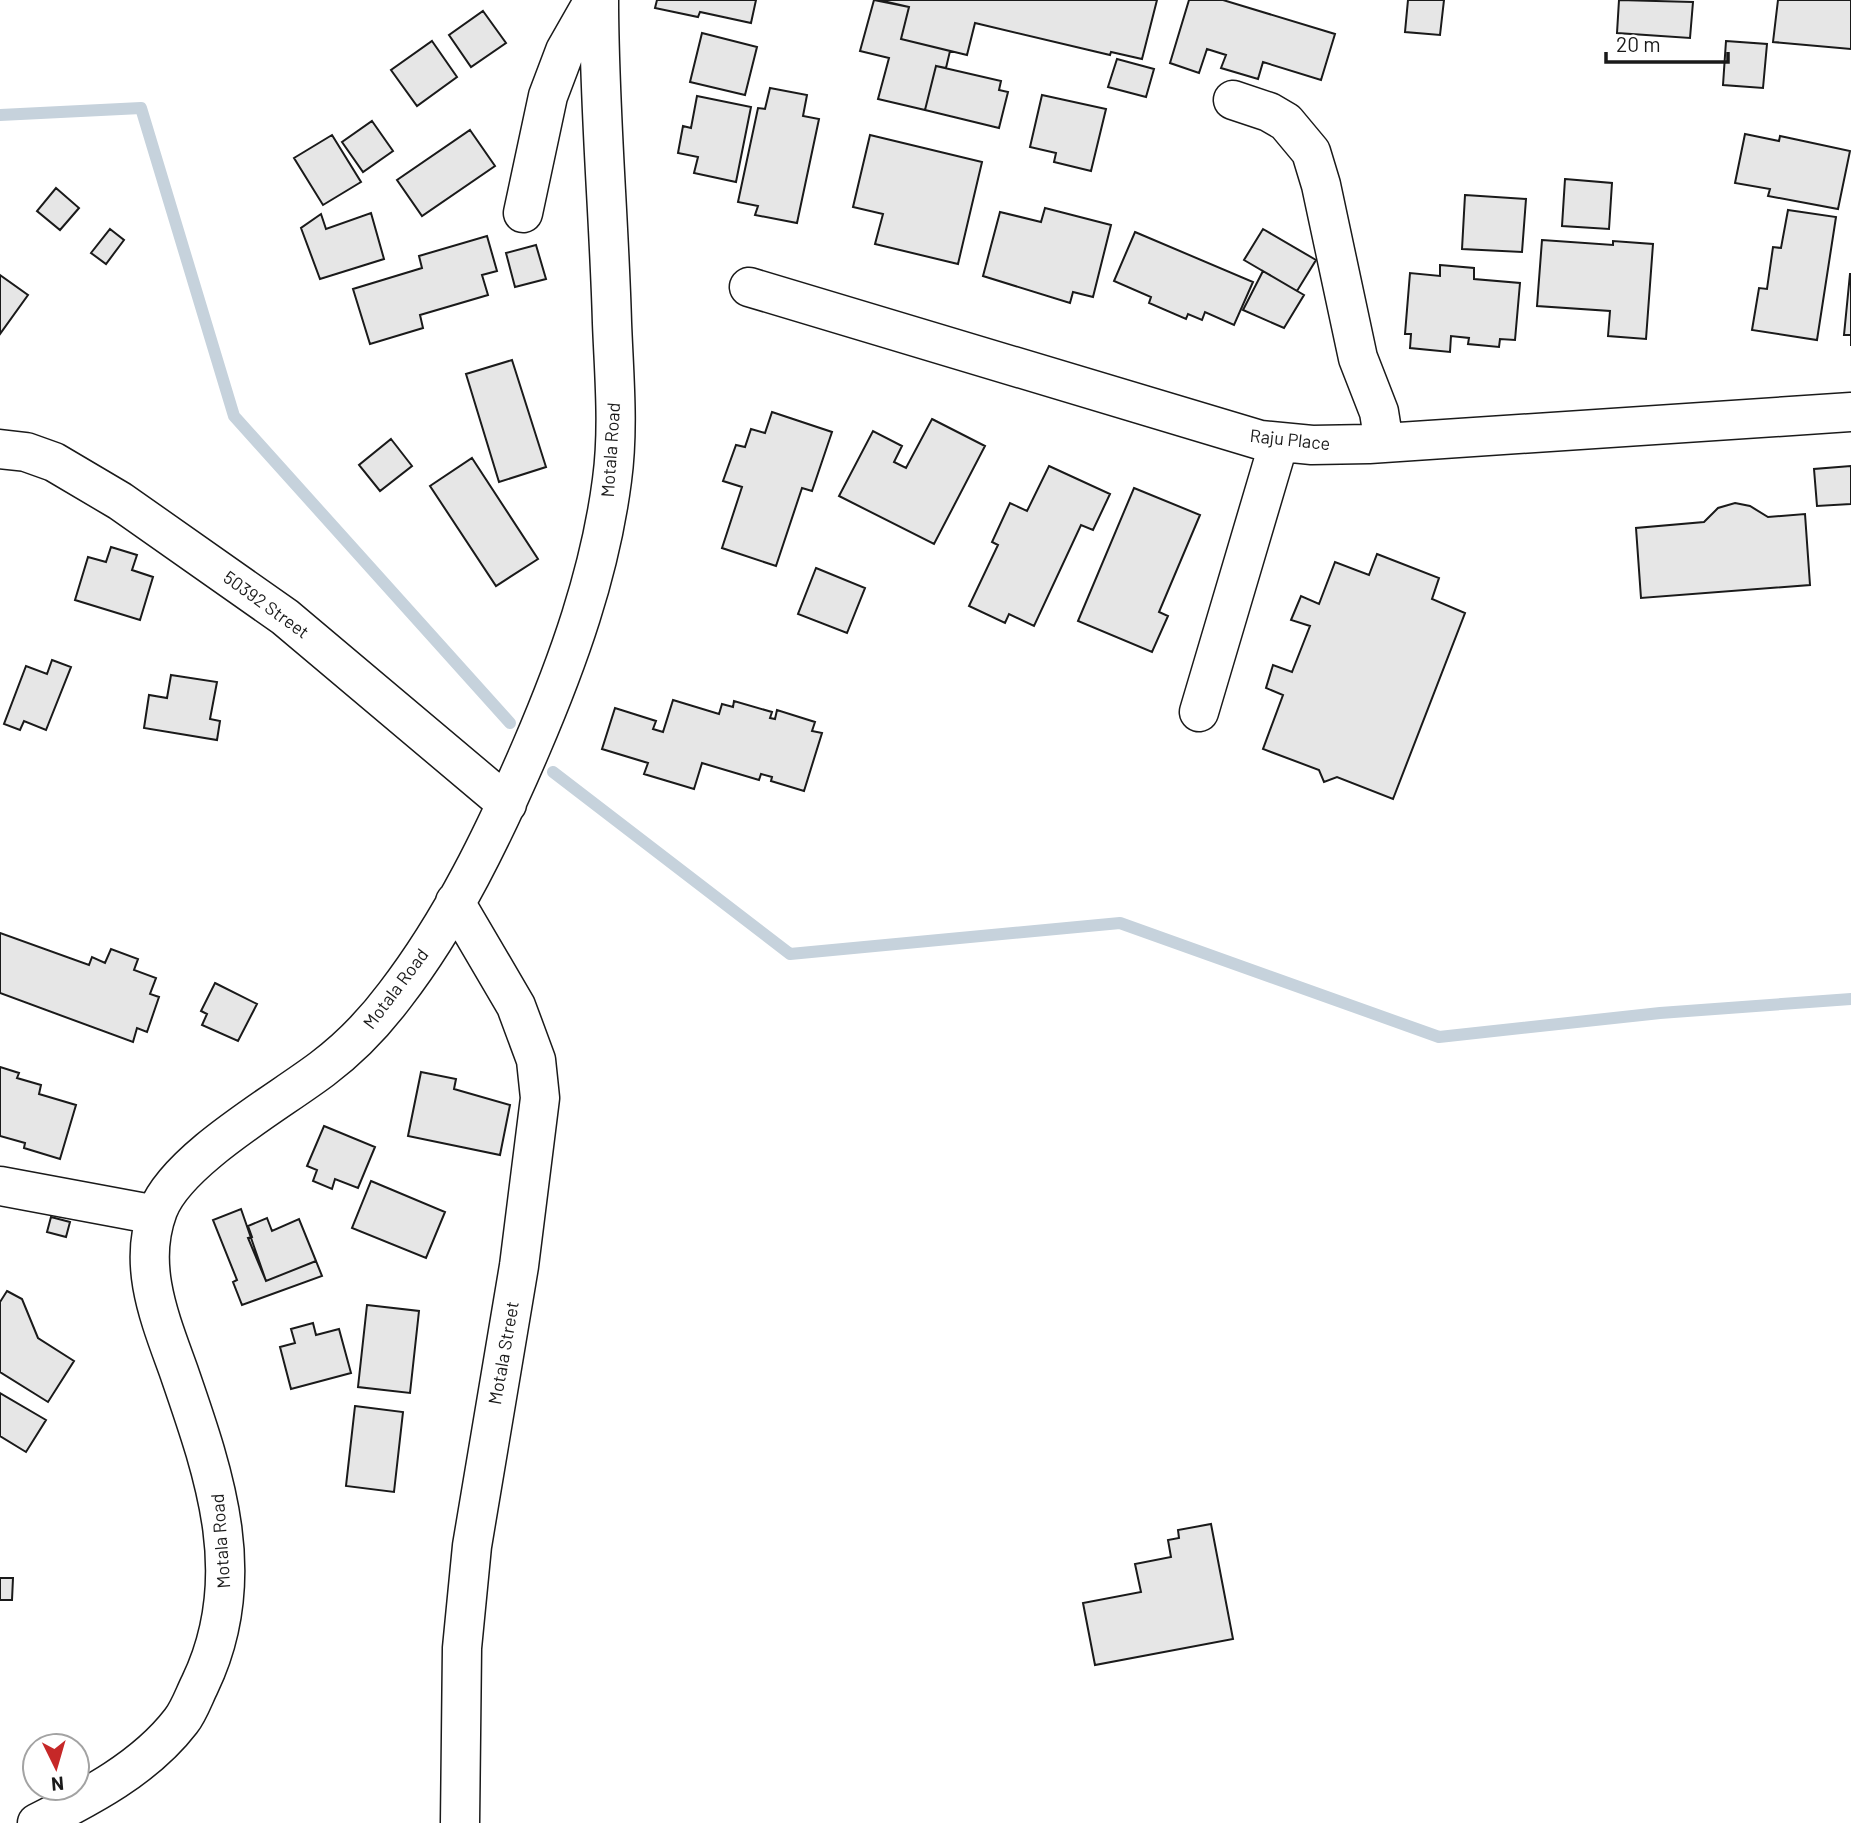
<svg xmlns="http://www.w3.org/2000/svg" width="1851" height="1823" font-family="Barlow,sans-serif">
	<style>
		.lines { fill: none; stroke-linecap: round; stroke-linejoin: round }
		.stream { stroke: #c6d2dc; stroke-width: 12 }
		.building { fill: #e6e6e6; stroke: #1a1a1a; stroke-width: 2 }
		.minor-casing { stroke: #1a1a1a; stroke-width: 41 }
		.minor { stroke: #fff; stroke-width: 38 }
		.labels { text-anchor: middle; stroke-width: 5; stroke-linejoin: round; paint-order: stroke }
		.street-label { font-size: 18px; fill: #1a1a1a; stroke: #fff }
	</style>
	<rect width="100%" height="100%" fill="#fff"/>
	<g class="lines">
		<path class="stream" d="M0,115L141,108L234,416L510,723
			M553,772L790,954L1120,923L1439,1037L1660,1013L1851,999"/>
	</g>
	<path class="building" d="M657,0H756L751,23L700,12L698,17L655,8Z
		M874,0L909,7L901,39L950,51L946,68L936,66L925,110L878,99L889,58L860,51Z
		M879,0H1157L1142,59L1111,52L1110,55L975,23L967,55L901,39L909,7Z
		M1189,0H1223L1335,34L1321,80L1263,62L1258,79L1221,68L1226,55L1207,49L1199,73L1170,63Z
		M1408,0H1444L1440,35L1405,32Z
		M1619,0L1693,2L1690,38L1617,33Z
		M1778,0H1851V49L1773,42Z
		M483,11L506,43L471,67L449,35Z
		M702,33L757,47L745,95L690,82Z
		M432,41L457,77L417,106L391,70Z
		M1726,41L1767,44L1763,88L1723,85Z
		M1117,59L1154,69L1146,97L1108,87Z
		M936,66L1001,81L999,90L1008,92L999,128L925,110Z
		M770,88L807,95L803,116L819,119L797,223L755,215L758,206L738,202L758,108L765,109Z
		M1042,95L1106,109L1091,171L1054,162L1056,153L1030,147Z
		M697,96L751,107L736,182L694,173L698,157L678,153L683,126L691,128Z
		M372,121L393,151L363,172L342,142Z
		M470,130L495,166L422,216L397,180Z
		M1745,134L1779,141L1780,136L1850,151L1838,209L1768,196L1770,189L1735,183Z
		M332,135L361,182L323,205L294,158Z
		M870,135L982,162L958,264L875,244L883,214L853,207Z
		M1565,179L1612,183L1609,229L1562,226Z
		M56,188L79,208L60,230L37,211Z
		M1465,195L1526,199L1522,252L1462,249Z
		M1045,208L1111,225L1093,297L1073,292L1070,303L983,276L1000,212L1041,222Z
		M1788,210L1836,217L1817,340L1752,330L1759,288L1767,289L1773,247L1781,248Z
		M371,213L384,259L320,279L301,228L321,214L326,229Z
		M110,229L124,240L106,264L91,253Z
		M1263,229L1316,260L1297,291L1244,260Z
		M1135,232L1253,282L1234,325L1205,312L1202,320L1188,314L1186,319L1149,303L1151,297L1114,281Z
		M487,236L497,271L482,275L488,295L420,315L423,328L370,344L353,289L422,268L419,256Z
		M1542,240L1613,245V241L1653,244L1646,339L1608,336L1610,311L1537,306Z
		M536,245L546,279L515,287L506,253Z
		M1440,265L1474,268V279L1520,283L1515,340L1500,339L1499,347L1468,344L1469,338L1451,336L1450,352L1410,348L1411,334H1405L1410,273L1440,276Z
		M1263,271L1304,295L1284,328L1243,310Z
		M1850,274H1851V346V335H1844Z
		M0,275L28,295L0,334Z
		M512,360L546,467L499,482L466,374Z
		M772,412L832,432L812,491L802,488L776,566L722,548L742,487L723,481L736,445L745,447L751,429L765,433Z
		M932,419L985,446L934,544L839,496L873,431L902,446L894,462L906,468Z
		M391,439L412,466L380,491L359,465Z
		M472,458L538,559L496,586L430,486Z
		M1049,466L1110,494L1093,530L1081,525L1034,626L1009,614L1005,623L969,606L998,545L992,542L1010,503L1027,511Z
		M1851,466V504L1817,506L1814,469Z
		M1134,488L1200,515L1159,612L1168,616L1152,652L1078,621Z
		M1735,503L1750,506L1768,517L1805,514L1810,585L1641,598L1636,528L1704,522L1718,508Z
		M111,547L137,555L132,570L153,577L140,620L75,600L88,557L106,562Z
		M1377,554L1439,578L1432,599L1465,613L1393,799L1337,777L1324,782L1319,770L1263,749L1283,695L1266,688L1273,665L1292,672L1310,626L1291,620L1301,596L1319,604L1335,562L1369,575Z
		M816,568L865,588L847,633L798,614Z
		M52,660L71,667L46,730L24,721L20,730L4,724L26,666L47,674Z
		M171,675L217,682L210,719L220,721L217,740L144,728L149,695L167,698Z
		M673,700L719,714L722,704L733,707L734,701L772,712L770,718L775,719L777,710L815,722L812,731L822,733L804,791L771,781L772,777L761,774L759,780L702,763L694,789L644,774L648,763L602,749L615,708L656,721L653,729L663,732Z
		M0,933L89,965L92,957L105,963L111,949L138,959L134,970L156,978L150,994L159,997L147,1032L137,1028L133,1042L0,993Z
		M215,983L257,1004L238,1041L202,1025L207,1014L201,1011Z
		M0,1067L19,1073L17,1078L41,1085L39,1094L76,1105L60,1159L24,1148L25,1143L0,1136Z
		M421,1072L456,1079L454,1089L510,1105L500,1155L408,1136Z
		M324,1126L375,1147L358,1188L335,1179L332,1189L313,1181L317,1170L307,1166Z
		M371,1181L445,1212L426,1258L352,1228Z
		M241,1209L266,1281L316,1261L322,1276L242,1305L233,1282L237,1280L213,1220Z
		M51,1217L70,1222L66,1237L47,1232Z
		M267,1218L272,1231L299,1219L316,1261L266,1281L248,1238L252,1237L248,1226Z
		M7,1291L22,1299L38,1338L74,1361L48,1402L0,1372V1302Z
		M367,1305L419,1311L410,1393L358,1387Z
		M313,1323L316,1335L339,1329L351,1373L291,1389L280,1347L295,1343L291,1329Z
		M0,1393L46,1420L26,1452L0,1436Z
		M355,1406L403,1412L394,1492L346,1486Z
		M1211,1524L1233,1639L1095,1665L1083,1603L1141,1592L1135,1564L1171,1557L1168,1540L1179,1538L1178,1530Z
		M0,1578H13L12,1600H0Z"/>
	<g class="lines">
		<defs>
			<path id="minor" d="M1233,100L1269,112L1286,122L1311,152L1321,185L1358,358L1379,412L1384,443
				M523,213L548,96L565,51L594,0
				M749,287L1260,440L1312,445L1369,444L1851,412
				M0,449L26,452L54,462L120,501L285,617L507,804
				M1199,712L1279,442
				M455,902L516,1006L536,1060L540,1098L519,1266L472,1546L462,1648L460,1823
				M0,1186L156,1215
				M37,1823C89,1797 145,1768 181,1721C189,1711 194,1696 200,1684C251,1578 215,1476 179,1372C160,1319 137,1266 158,1210C178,1159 277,1103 322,1069C350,1048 374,1023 395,995C452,921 494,834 531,748C568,662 600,573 612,480C619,428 614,375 612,323C609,215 599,108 599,0"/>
		</defs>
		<use href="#minor" class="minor-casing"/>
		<use href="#minor" class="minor"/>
	</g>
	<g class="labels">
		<g class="street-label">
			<text transform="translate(1290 440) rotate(6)" y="6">Raju Place</text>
			<text transform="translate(611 450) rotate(-86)" y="6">Motala Road</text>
			<text transform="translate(266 605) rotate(36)" y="6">50392 Street</text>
			<text transform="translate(396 989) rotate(-53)" y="6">Motala Road</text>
			<text transform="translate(504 1353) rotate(-80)" y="6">Motala Street</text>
			<text transform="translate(221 1541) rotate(-94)" y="6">Motala Road</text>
		</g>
	</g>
	<g transform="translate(56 1767) rotate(175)"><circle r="33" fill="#ffffff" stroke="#a3a3a3" stroke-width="2"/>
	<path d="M0-5L12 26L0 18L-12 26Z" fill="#c62828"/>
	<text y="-10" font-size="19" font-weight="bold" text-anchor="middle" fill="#1a1a1a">N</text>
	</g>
	<path d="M1606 52v10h122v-10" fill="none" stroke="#1a1a1a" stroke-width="3.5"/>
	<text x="1616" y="52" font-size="21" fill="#1a1a1a" stroke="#ffffff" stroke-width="5" paint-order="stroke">20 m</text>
</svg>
